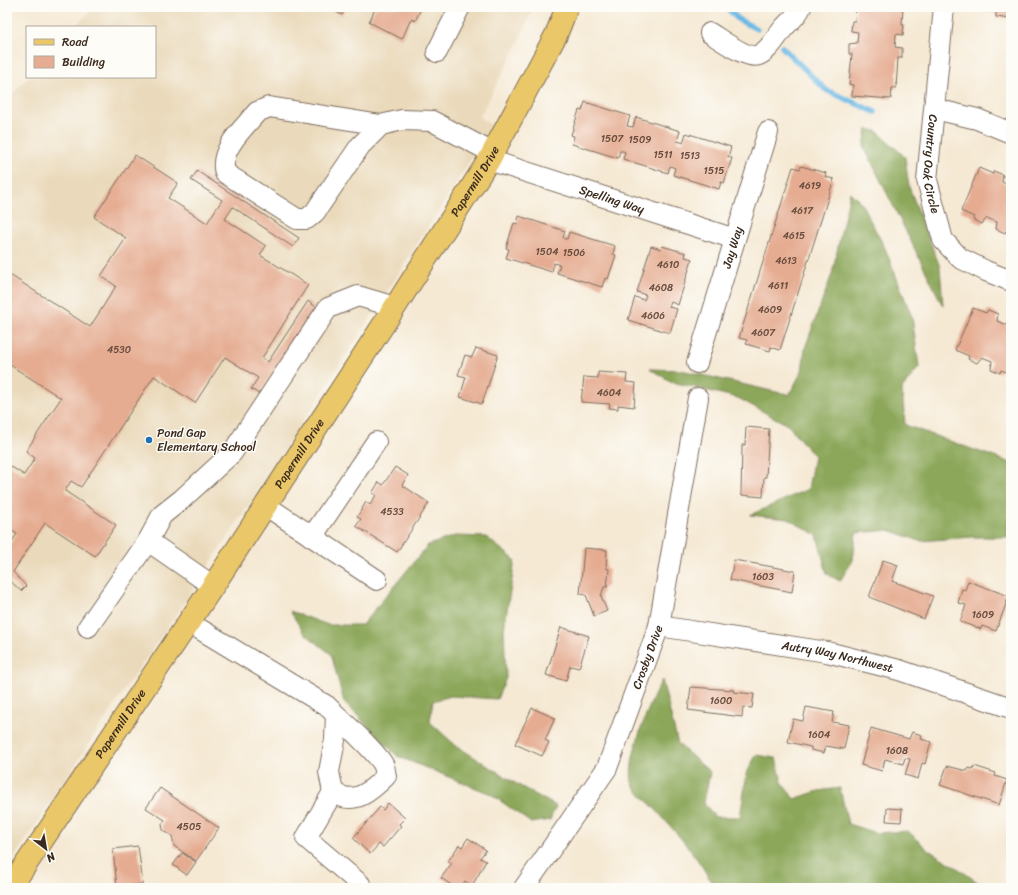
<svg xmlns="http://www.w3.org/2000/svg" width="1018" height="895" font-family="Sriracha,sans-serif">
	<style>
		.built { fill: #ead9ba }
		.forest { fill: #8ca75a; stroke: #64683c }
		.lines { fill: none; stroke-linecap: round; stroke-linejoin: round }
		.stream { stroke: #6bb9e5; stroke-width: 5.5 }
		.building { fill: #e5ac91 }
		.minor-casing { stroke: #7c6d5e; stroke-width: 22 }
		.major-casing { stroke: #7c6d5e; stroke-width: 24 }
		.minor { stroke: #fff; stroke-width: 20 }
		.major { stroke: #eac769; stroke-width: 22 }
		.poi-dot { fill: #1f6fb2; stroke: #fdfcf7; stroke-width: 1.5 }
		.labels { text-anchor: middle; stroke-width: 3; stroke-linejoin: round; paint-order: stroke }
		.number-label { font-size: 10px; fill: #664a3b }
		.street-label { font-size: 12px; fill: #3b2a1e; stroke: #fdfcf7 }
		.poi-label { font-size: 12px; fill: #3b2a1e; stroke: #fdfcf7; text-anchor: start }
	</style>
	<rect width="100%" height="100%" fill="#fdfcf7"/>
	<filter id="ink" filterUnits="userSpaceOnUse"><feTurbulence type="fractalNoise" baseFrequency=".025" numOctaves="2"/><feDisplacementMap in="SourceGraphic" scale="8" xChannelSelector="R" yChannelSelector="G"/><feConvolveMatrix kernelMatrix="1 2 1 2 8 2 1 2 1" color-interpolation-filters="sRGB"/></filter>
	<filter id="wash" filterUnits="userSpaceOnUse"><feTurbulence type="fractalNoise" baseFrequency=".012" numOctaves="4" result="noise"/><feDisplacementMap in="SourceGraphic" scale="16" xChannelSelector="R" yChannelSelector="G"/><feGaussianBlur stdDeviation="0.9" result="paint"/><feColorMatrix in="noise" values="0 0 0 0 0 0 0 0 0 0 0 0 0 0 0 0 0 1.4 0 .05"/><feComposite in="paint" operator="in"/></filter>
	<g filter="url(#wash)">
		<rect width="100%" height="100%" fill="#f5e9d4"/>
		<path class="built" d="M94,7H534L516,48L479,117L492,126L371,317L187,599L121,695L7,868V100L28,77H155V27H75Z"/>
		<path class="forest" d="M867,129L877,131L905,157L909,187L940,267L943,306L864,147Z
			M850,192L861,203L885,248L912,317L919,367L902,389L905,425L1011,463V537H972L920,541L889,530L856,533L853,560L840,581L827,574L817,535L788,519L750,515L808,489L814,456L788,425L738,398L672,382L650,369L681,370L789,395L802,371L805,348L832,274Z
			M455,536L486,537L515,560L504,629L506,678L497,699L451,696L433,701L430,722L455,745L520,786L556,806L550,820L531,823L491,794L397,756L344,702L331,654L304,633L290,611L328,625H362L428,545Z
			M662,680L678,744L710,772L704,803L715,817H740L747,773L756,755L776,758L782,782L794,799L818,791L840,788L848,824L876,833L908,831L927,849L956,867L986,888H714C701,859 677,834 656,810C649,802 638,794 633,785C624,764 651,699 662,680Z"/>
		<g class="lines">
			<path class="stream" d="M726,7L739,20L757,29
				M782,47L826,90L875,112"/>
		</g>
		<g id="blocks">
			<path class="building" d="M326,7H346L342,15Z
				M376,7H422L415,21L411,19L402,39L369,22Z
				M856,7H903L902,25H904L903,35L896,34L895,47L902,48V58H898L896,88H892L891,99L852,96L853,85L849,84L852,54H849V44L857,43L858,32L851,31L852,21H855Z
				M978,7H1011V19L996,17V12L978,11Z
				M585,102L630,116L627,126L633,127L636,117L680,131L677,141L681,142L683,143L686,133L731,147L728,157L732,158L724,183L721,182L719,189L673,175L675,168L670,166L668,173L623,159L625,152L623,151H620L618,158L572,144L574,136L571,135L579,110L582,111Z
				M135,155L178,183L168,198L207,223L222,200L191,180L197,171L299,238L293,247L233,207L225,219L266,246L260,255L308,285L262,358L268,362L308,301L316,307L259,394L251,389L258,378L225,357L195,403L154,376L81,487L71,481L65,491L116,525L95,556L45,523L13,572L26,586L21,591L7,578V549L17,534L7,528V464L24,475L35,458L26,451L61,398L7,363V273L90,327L116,286L101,276L126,238L94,217Z
				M801,166L826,173L825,177L834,179L780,350L771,347L770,351L746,344L747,340L739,338L793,167L800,169Z
				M979,168L993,174L994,171L1003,175L1002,182L1011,186V233L1006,231L1005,233L996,229L997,222L987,218L982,224L973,220L974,217L961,211Z
				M519,216L565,231L563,238L565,239H567L569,232L615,246L613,254L616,255L608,279L605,278L602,287L557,273L560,265L554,263L552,272L506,258L509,249L506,248L514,223L517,224Z
				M651,246L661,249L662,246L686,253L685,257L692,259L678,305L671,302L669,307L677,309L670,333L628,320L635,297L644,300L646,295L637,292Z
				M973,308L986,313L988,310L998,314L997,321L1007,325L1011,320V374L1001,370L1000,373L991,369L992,361L982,357L977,363L968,359L969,356L955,350Z
				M476,348L498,355L482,404L460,397L466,377L458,375L465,355L472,357Z
				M598,372L627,374L626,382L636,383L634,407L618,405V409L609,408L610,404L581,402L584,377L598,378Z
				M746,427L769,429L766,477H764L763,497L741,495L742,445H745Z
				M395,467L408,475L402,485L429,503L397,552L356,526L361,519L357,517L366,502L370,505L376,495L372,493L379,482L383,485Z
				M584,548L607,550L606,568L609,569L607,587H604L601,596L607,611L594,616L586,595L580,594Z
				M734,560L795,571L792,592L730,580Z
				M883,560L898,565L892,581L933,596L924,619L869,597Z
				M968,581L1009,596L996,631L982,626L981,629L960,622L966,605L958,603L962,589L965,590Z
				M561,627L589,636L579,668L570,666L566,681L546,675Z
				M691,687L734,690L733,692L754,694L752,708L743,707L742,717L688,710Z
				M806,707L834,712L832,722L849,725L844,749L826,746L824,753L811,750V747L788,742L793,719L803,721Z
				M532,708L555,718L545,740L549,742L542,756L515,744Z
				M871,728L909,739L912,732L922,735L921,739L931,742L925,764L922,763L918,779L905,775L910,759L905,758L903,764L885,759L882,771L861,765Z
				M947,766L967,771L969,768L973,769L974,766L996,773L995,776L1007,780L999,805L940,785Z
				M160,788L219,828L196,861L174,846L172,836L163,830L162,824L165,820L146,808Z
				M388,803L405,818L399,824L401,826L383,847L379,844L370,854L353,838L380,807L383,810Z
				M887,808L902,809L901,822L886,821Z
				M468,838L486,850L480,858L486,861L472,886L465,881L461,888H456L441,878L452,863L448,861L459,845L462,847Z
				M138,846L143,884L117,887L113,849Z
				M182,853L196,862L187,875L173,865Z"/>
		</g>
	</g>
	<g filter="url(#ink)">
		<use href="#blocks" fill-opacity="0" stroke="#7c6d5e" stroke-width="1"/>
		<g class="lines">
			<defs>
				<g id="minor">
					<path id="s1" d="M944,7L927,180L943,240L960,258L986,271L1011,281"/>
					<path d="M710,33C720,39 748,60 759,55C768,51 776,38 782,30C788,22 797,17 801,7"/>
					<path d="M437,52L460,7"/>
					<path d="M935,109L977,119L1011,133"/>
					<path d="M381,125L269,107L257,112C244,128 218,150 225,173L297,219H307L315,212L360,146L381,125L402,120L432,121L493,153"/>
					<path id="s2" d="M489,160L735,239"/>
					<path id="s3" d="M697,363L768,132"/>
					<path d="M265,505L377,580"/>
					<path d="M312,537L376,442"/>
					<path d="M148,541L162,515L181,500L232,453L328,308L358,296L395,307"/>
					<path d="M188,622L327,706C339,718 379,754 384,766C385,769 385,773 386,776C371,791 354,807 333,792L329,772L335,740L336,715"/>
					<path id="s4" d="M659,626L827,652L899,670L1011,708"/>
					<path d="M88,627L148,541L213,586"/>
					<path d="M333,792L306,838L360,884"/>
					<path id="s5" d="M524,888L607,768L659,626L698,398"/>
				</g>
				<g id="major">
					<path id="s6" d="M10,888L213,586L395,307L489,160L556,35L567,7"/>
				</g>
			</defs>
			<use href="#minor" class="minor-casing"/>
			<use href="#major" class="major-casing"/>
			<use href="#minor" class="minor"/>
			<use href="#major" class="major"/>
		</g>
	</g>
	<circle class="poi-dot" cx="149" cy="440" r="4"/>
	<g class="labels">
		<g class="number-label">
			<text x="612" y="142">1507</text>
			<text x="640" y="143">1509</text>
			<text x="663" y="158">1511</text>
			<text x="690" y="159">1513</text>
			<text x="714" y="174">1515</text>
			<text x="810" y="189">4619</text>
			<text x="802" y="214">4617</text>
			<text x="794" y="239">4615</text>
			<text x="547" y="255">1504</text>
			<text x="574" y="256">1506</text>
			<text x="786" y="264">4613</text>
			<text x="668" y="268">4610</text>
			<text x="778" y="289">4611</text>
			<text x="661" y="291">4608</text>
			<text x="770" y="313">4609</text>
			<text x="653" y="319">4606</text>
			<text x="763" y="336">4607</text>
			<text x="119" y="353">4530</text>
			<text x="609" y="396">4604</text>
			<text x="392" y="515">4533</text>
			<text x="763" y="580">1603</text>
			<text x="983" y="618">1609</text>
			<text x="721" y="704">1600</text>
			<text x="819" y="738">1604</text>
			<text x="897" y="754">1608</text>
			<text x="189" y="830">4505</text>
		</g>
		<g class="street-label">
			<text dy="4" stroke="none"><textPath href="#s1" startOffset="158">Country Oak Circle</textPath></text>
			<text dy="4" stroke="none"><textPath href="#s6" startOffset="846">Papermill Drive</textPath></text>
			<text dy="4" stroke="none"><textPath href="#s2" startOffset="129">Spelling Way</textPath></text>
			<text dy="4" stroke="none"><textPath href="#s3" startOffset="121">Jay Way</textPath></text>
			<text dy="4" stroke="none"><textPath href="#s6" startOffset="522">Papermill Drive</textPath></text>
			<text dy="4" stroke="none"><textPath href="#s5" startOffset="264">Crosby Drive</textPath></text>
			<text dy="4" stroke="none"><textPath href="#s4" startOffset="181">Autry Way Northwest</textPath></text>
			<text dy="4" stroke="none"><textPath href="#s6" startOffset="198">Papermill Drive</textPath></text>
		</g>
		<g class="poi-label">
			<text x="157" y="437">Pond Gap<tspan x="157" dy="14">Elementary School</tspan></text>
		</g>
	</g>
	<rect width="1018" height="895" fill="none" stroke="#fdfcf7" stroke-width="24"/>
	<rect x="26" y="26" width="130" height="52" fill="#fdfcf7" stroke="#afa8a0"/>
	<rect x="34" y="39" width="20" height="6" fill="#eac769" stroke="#afa8a0"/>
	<text x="62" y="46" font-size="12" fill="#3b2a1e">Road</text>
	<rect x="34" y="56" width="20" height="12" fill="#e5ac91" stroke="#afa8a0"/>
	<text x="62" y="66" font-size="12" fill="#3b2a1e">Building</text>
	<g transform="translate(46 849) rotate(149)" stroke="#fdfcf7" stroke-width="3" paint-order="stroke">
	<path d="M0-3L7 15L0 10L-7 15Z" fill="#3b2a1e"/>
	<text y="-6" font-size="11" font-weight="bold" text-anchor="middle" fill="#3b2a1e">N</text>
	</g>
</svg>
